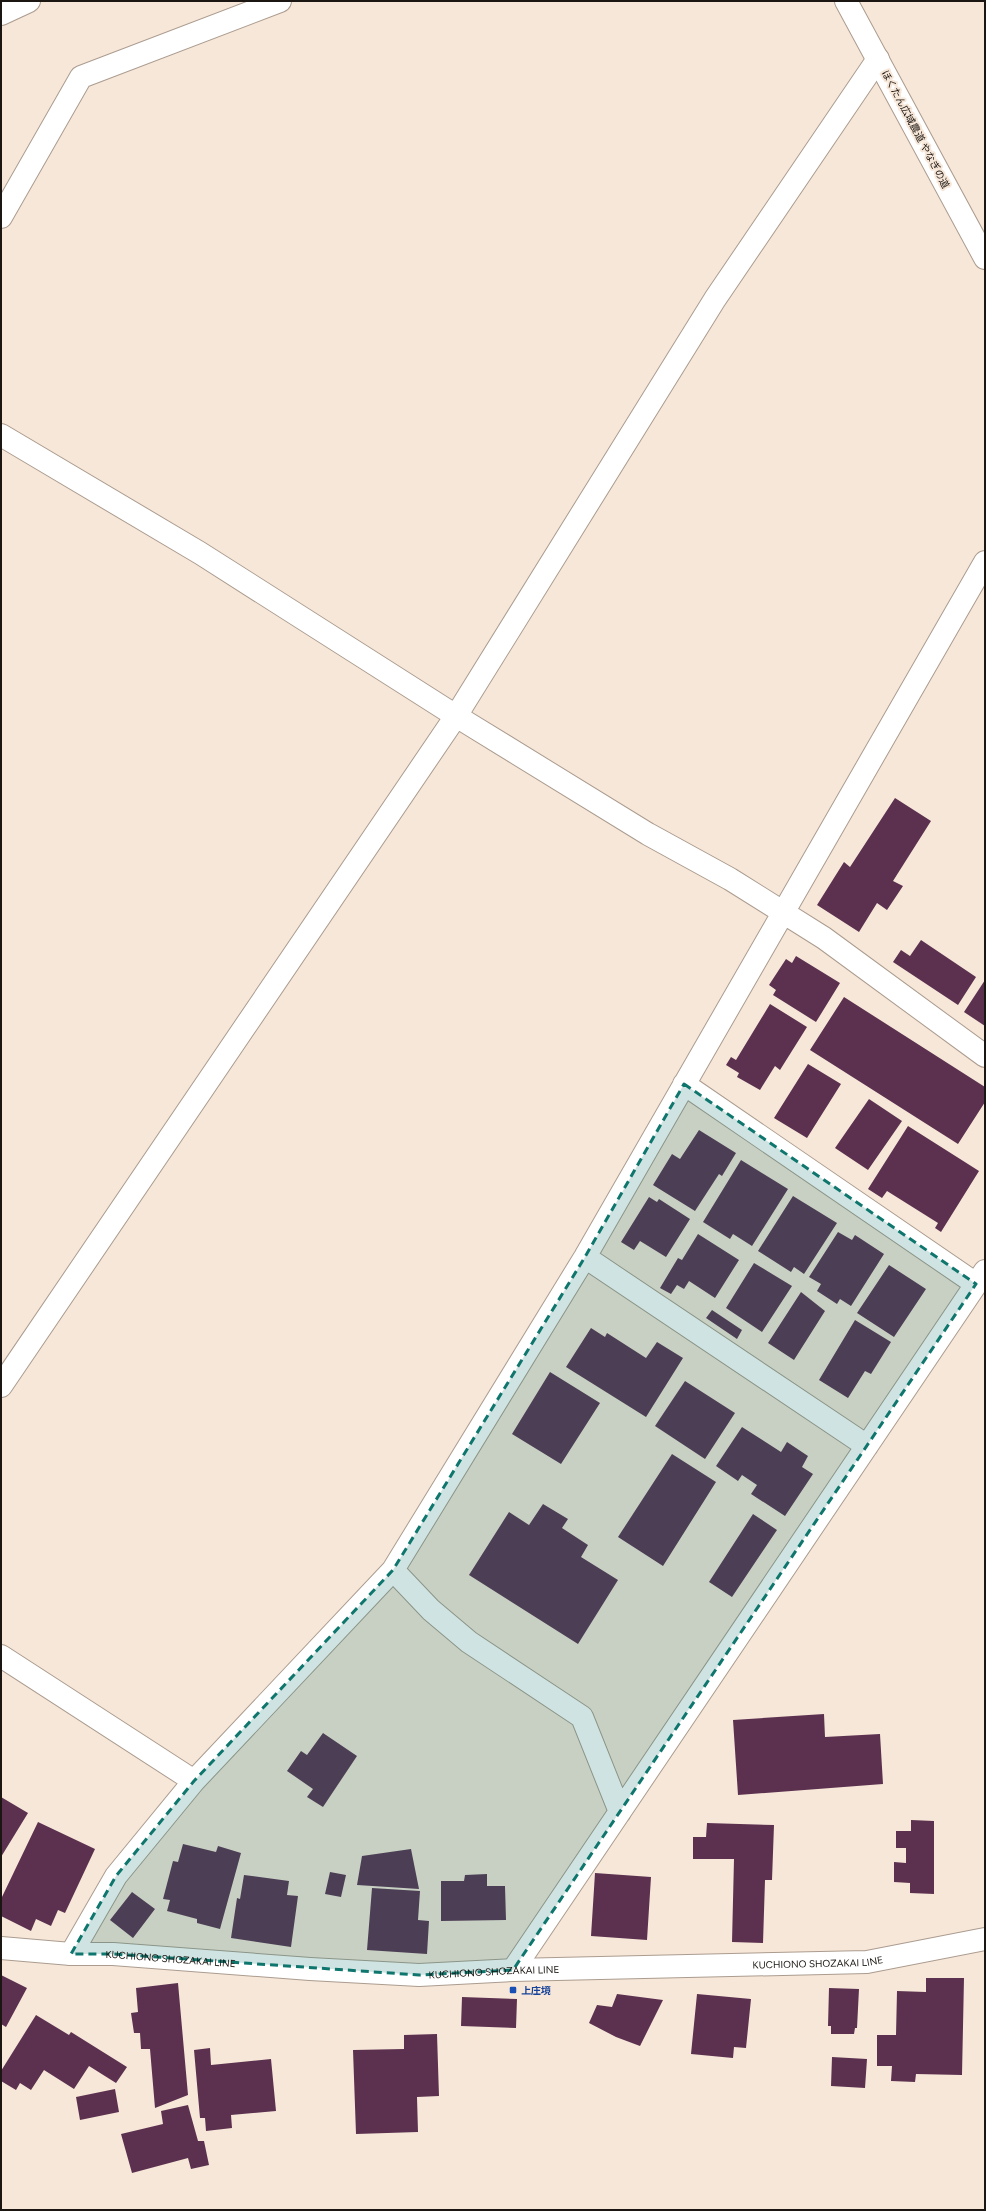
<svg xmlns="http://www.w3.org/2000/svg" width="986" height="2211" font-family="Figtree,'Noto Sans JP',sans-serif">
	<style>
		.building { fill: #5c314f }
		.lines { fill: none; stroke-linecap: round; stroke-linejoin: round }
		.minor-casing { stroke: #ab9c8f; stroke-width: 24 }
		.tertiary-casing { stroke: #ab9c8f; stroke-width: 24 }
		.secondary-casing { stroke: #ab9c8f; stroke-width: 24 }
		.minor { stroke: #fff; stroke-width: 22 }
		.tertiary { stroke: #fff; stroke-width: 22 }
		.secondary { stroke: #fff; stroke-width: 22 }
		.marked { fill: #0f766e; fill-opacity: 0.2; stroke: #0f766e; stroke-width: 3; stroke-dasharray: 8 5; stroke-linejoin: round }
		.transit-dot { fill: #1a4fb4; stroke: #f7e7d9; stroke-width: 1.5 }
		.labels { text-anchor: middle; stroke-width: 4; stroke-linejoin: round; paint-order: stroke }
		.street-label { font-size: 10px; fill: #1b1611; stroke: #f7e7d9 }
		.transit-label { font-size: 10px; font-weight: bold; fill: #164399; stroke: #f7e7d9; text-anchor: start }
	</style>
	<rect width="100%" height="100%" fill="#f7e7d9"/>
	<path class="building" d="M895,798L931,821L893,881L903,886L887,910L877,903L859,932L817,905L844,862L850,867Z
		M921,940L976,977L958,1005L893,962L901,950L910,956Z
		M796,956L840,983L816,1022L773,995L776,990L769,985L786,959L792,963Z
		M985,980V1026L964,1012Z
		M844,997L985,1087V1102L958,1144L810,1050Z
		M770,1004L807,1027L780,1070L775,1066L760,1090L737,1077L739,1073L726,1065L731,1057L736,1060Z
		M808,1064L841,1084L807,1138L774,1118Z
		M869,1099L902,1121L868,1170L835,1148Z
		M908,1126L979,1171L941,1232L935,1228L938,1223L887,1191L882,1198L868,1189Z
		M699,1130L736,1153L722,1176L719,1174L695,1211L653,1185L672,1154L680,1159Z
		M741,1160L788,1189L752,1246L733,1234L730,1239L703,1222Z
		M793,1196L837,1223L804,1274L794,1267L791,1272L758,1251Z
		M649,1197L657,1202L659,1199L690,1219L666,1257L640,1241L634,1250L621,1242Z
		M838,1232L852,1240L855,1235L884,1254L851,1306L840,1299L837,1304L817,1291L821,1284L809,1277Z
		M698,1234L739,1260L715,1298L689,1281L684,1289L677,1285L671,1294L660,1288L678,1258L682,1260Z
		M754,1263L792,1286L762,1332L726,1308Z
		M889,1265L926,1289L894,1337L857,1313Z
		M801,1292L825,1311L794,1360L768,1343Z
		M712,1310L742,1330L737,1339L706,1318Z
		M855,1320L891,1342L871,1374L865,1371L848,1398L819,1380Z
		M591,1328L605,1337L607,1333L646,1358L657,1342L683,1358L646,1417L566,1367Z
		M550,1372L600,1403L561,1464L512,1434Z
		M685,1381L735,1413L705,1459L655,1426Z
		M742,1427L781,1452L787,1442L808,1456L802,1467L813,1474L785,1516L751,1494L757,1485L742,1475L738,1481L716,1466Z
		M672,1454L716,1482L663,1566L618,1537Z
		M543,1504L568,1519L562,1528L588,1545L581,1557L618,1580L578,1644L469,1575L509,1512L529,1525Z
		M753,1514L777,1530L732,1597L709,1582Z
		M824,1714L825,1737L880,1734L883,1784L738,1795L733,1720Z
		M323,1733L357,1756L323,1807L307,1797L313,1789L287,1771L301,1751L307,1755Z
		M1,1797L28,1813L1,1857Z
		M911,1820L934,1821V1894L910,1893V1883L894,1882V1862L906,1863V1848H896V1831H911Z
		M38,1822L95,1849L65,1913L58,1910L51,1926L36,1919L31,1931L1,1916V1899Z
		M707,1823L774,1825L772,1880H765L763,1943L732,1942L734,1859H693V1837H706Z
		M183,1844L216,1852L218,1846L241,1853L220,1929L197,1923V1919L167,1911L170,1900L163,1899L173,1861L178,1862Z
		M411,1849L419,1889L357,1885L362,1856Z
		M330,1872L346,1875L341,1897L325,1894Z
		M595,1873L651,1877L647,1940L591,1936Z
		M487,1874V1886H505L506,1920L441,1921V1881H464L465,1875Z
		M244,1875L289,1881L287,1895L298,1896L291,1947L231,1938L237,1898L240,1899Z
		M372,1888L420,1891L418,1920L429,1921L427,1954L367,1950Z
		M132,1892L155,1909L133,1938L110,1920Z
		M1,1975L27,1988L6,2027L1,2024Z
		M926,1978H964L962,2075L916,2074L915,2082L891,2081L892,2066H877V2035H896L897,1991L926,1992Z
		M178,1983L188,2095L155,2108L150,2049H141L140,2033H134L131,2013L138,2012L136,1988Z
		M829,1988L859,1989L857,2028H855L854,2034H831V2026H828Z
		M617,1994L663,2000L640,2046L616,2037L589,2023L597,2005L612,2007Z
		M697,1994L751,1999L746,2048L734,2047L733,2058L691,2054Z
		M462,1997L517,1999L516,2028L461,2026Z
		M36,2015L69,2035L71,2032L127,2067L116,2083L89,2066L74,2089L44,2070L31,2090L20,2083L16,2090L1,2081V2071Z
		M437,2034L439,2096L417,2097L418,2132L356,2134L353,2050L404,2049V2035Z
		M210,2048L211,2065L271,2059L276,2111L231,2115L232,2128L206,2131L205,2118H200L194,2050Z
		M832,2057L867,2059L865,2088L831,2086Z
		M115,2089L119,2112L80,2120L76,2097Z
		M188,2105L198,2141H204L209,2165L191,2169L188,2158L132,2173L121,2134L163,2124L161,2111Z"/>
	<g class="lines">
		<defs>
			<path id="minor" d="M1,14L29,1
				M1,217L81,77L280,1
				M1,435L200,553L456,716L648,834L730,879L824,938L985,1056
				M684,1084L976,1284
				M585,1257L867,1446
				M1,1386L456,716L715,299L878,59
				M393,1570L431,1610L469,1642L582,1717L620,1812
				M1,1656L194,1781
				M71,1954L116,1876L194,1781L393,1570L585,1257L985,562
				M513,1970L985,1271"/>
			<path id="tertiary" d="M846,1L985,258"/>
			<g id="secondary">
				<path id="s1" d="M1,1948L71,1954H113L310,1969L419,1975L513,1970L867,1962L985,1939"/>
			</g>
		</defs>
		<use href="#minor" class="minor-casing"/>
		<use href="#tertiary" class="tertiary-casing"/>
		<use href="#secondary" class="secondary-casing"/>
		<use href="#minor" class="minor"/>
		<use href="#tertiary" class="tertiary"/>
		<use href="#secondary" class="secondary"/>
	</g>
	<path class="marked" d="M684,1084L976,1284L513,1970L419,1975L113,1954H71L116,1876L194,1781L393,1570L585,1257Z"/>
	<rect class="transit-dot" x="509" y="1986" width="8" height="8" rx="2"/>
	<g class="labels">
		<g class="street-label">
			<text transform="translate(916 129) rotate(62)" y="4">ほくたん広域農道 やなぎの道</text>
			<text dy="4" stroke="none"><textPath href="#s1" startOffset="170">KUCHIONO SHOZAKAI LINE</textPath></text>
			<text dy="4" stroke="none"><textPath href="#s1" startOffset="818">KUCHIONO SHOZAKAI LINE</textPath></text>
			<text dy="4" stroke="none"><textPath href="#s1" startOffset="494">KUCHIONO SHOZAKAI LINE</textPath></text>
		</g>
		<g class="transit-label">
			<text x="521" y="1994">上庄境</text>
		</g>
	</g>
	<rect width="986" height="2211" fill="none" stroke="#1b1611" stroke-width="4"/>
</svg>
